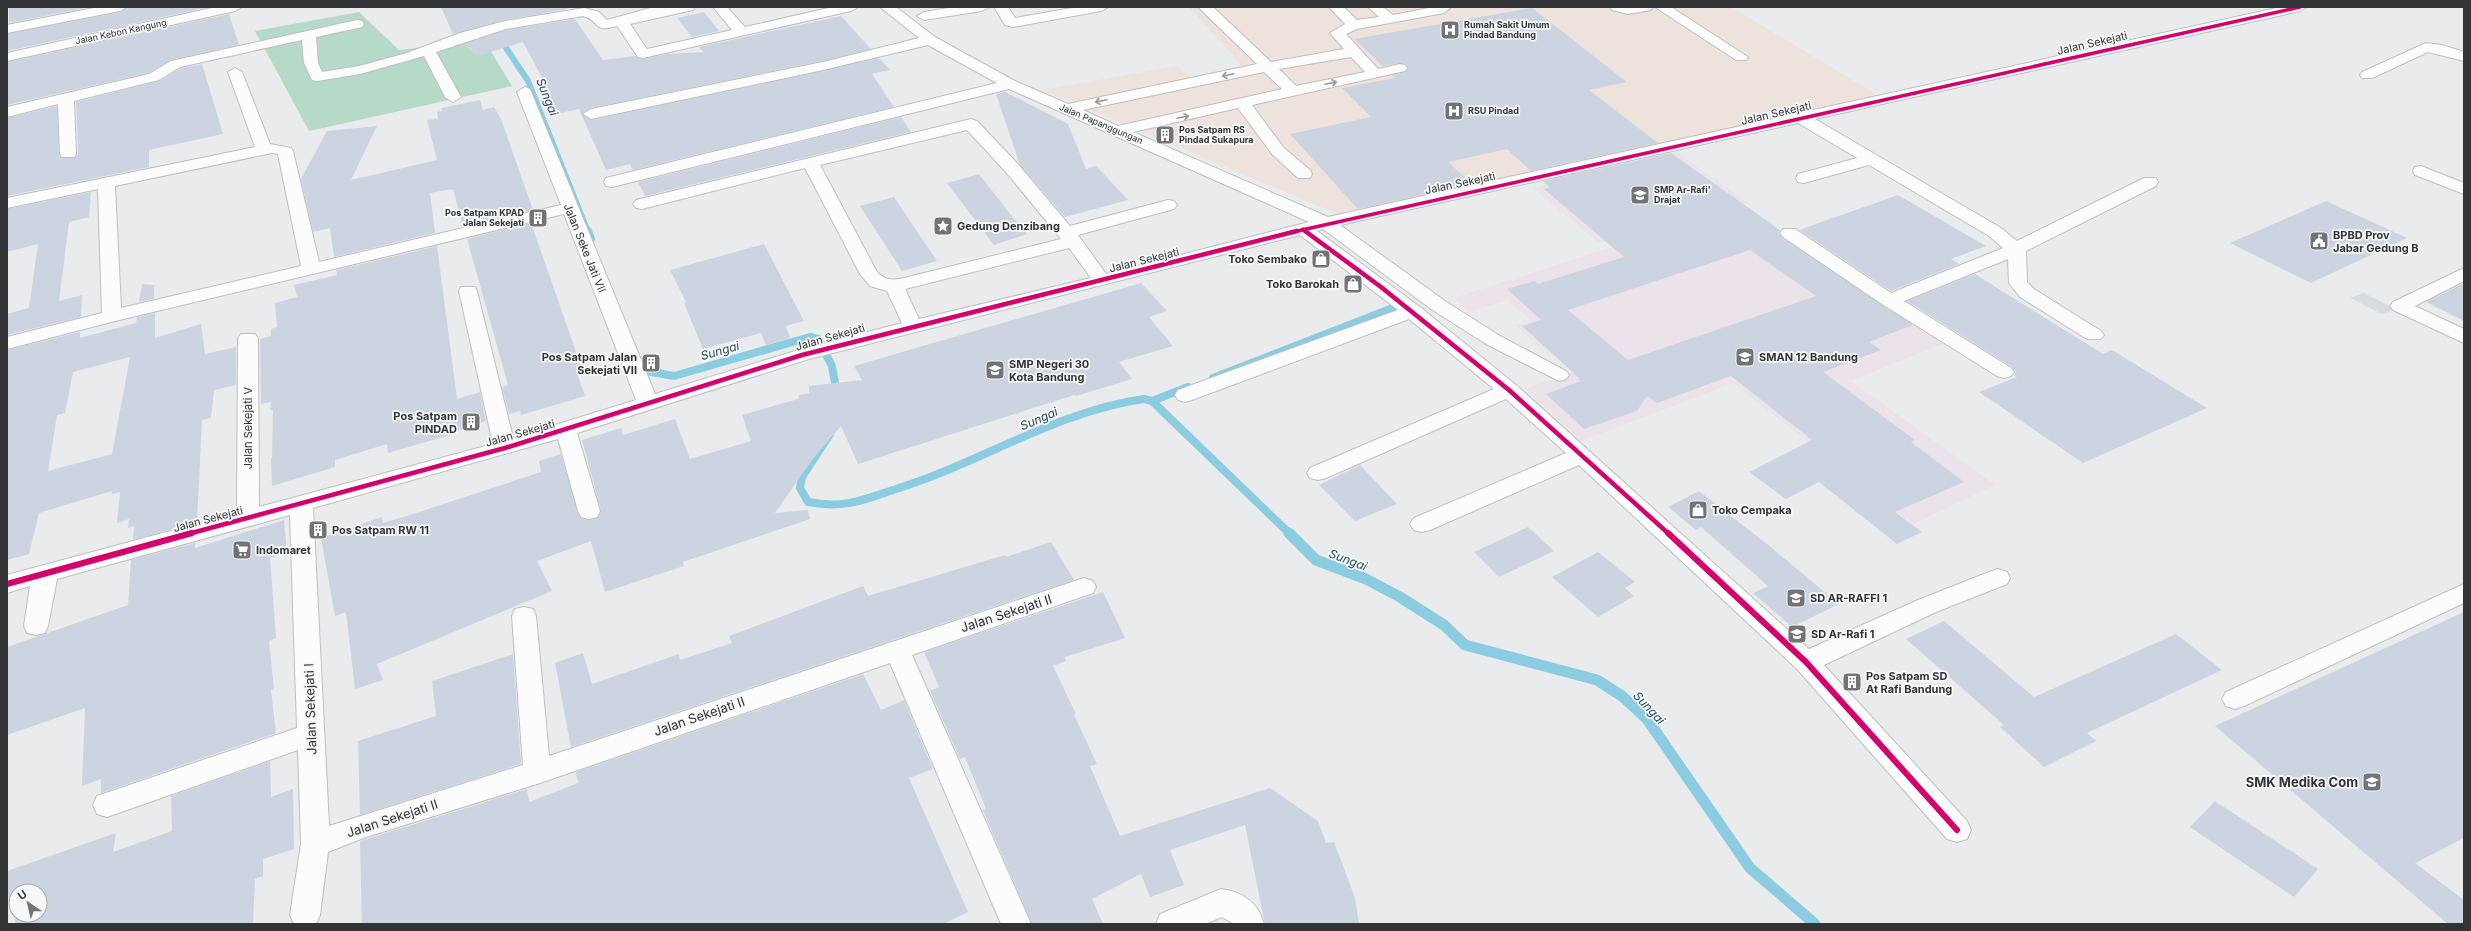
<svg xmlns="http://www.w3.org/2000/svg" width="2471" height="931" font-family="Inter,sans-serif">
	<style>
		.built { fill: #d8dce1 }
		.education { fill: #ece2ea }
		.medical { fill: #eee2dc }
		.green { fill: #b7d9c7 }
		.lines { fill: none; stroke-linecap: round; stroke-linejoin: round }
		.stream-far2 { stroke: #8bcce1; stroke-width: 6 }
		.stream-far1 { stroke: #8bcce1; stroke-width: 8 }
		.stream { stroke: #8bcce1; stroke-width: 11 }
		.building { fill: #cdd4e1; fill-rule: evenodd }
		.minor-casing { stroke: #bebfc0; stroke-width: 2 }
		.minor { fill: #fcfcfc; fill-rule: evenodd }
		.cycleway-far2-casing { stroke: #f6f8fa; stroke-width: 5.5 }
		.cycleway-far1-casing { stroke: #f6f8fa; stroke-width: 7 }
		.cycleway-casing { stroke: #f6f8fa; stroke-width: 8 }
		.cycleway-far2 { stroke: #d6006c; stroke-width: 3.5 }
		.cycleway-far1 { stroke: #d6006c; stroke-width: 4.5 }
		.cycleway { stroke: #d6006c; stroke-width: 6 }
		.oneway { stroke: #979898 }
		.labels { text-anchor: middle; stroke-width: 3.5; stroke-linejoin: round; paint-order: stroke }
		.far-poi-label { font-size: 9px; font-weight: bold; fill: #323334; stroke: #f6f8fa; text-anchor: start }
		.far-street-label { font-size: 9px; fill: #323334; stroke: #f6f8fa }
		.street-label { font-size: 11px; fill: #323334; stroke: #f6f8fa }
		.poi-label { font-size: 11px; font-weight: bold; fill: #323334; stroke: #f6f8fa; text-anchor: start }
		.water-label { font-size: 12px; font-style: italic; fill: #254e5b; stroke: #f6f8fa }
		.near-street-label { font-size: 13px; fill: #323334; stroke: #f6f8fa }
		.near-poi-label { font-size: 13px; font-weight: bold; fill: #323334; stroke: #f6f8fa; text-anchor: end }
	</style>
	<rect width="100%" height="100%" fill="#eaebec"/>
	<path class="built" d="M2364,293L2396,309L2382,314L2350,298Z"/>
	<path class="education" d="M1676,152L1748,203L1741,205L1949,341L1851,381L1995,485L1913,524L1733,383L1581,441L1525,389L1590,366L1562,342L1542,349L1516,325L1531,320L1507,300L1469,312L1454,298L1740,206L1599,243L1533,188Z"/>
	<path class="medical" d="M1188,7H1731L1881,97L1347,218L1043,90L1177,66L1192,78L1243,69L1227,48Z"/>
	<path class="green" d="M359,12L399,50L484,40L512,86L309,131L255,31Z"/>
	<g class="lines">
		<path class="stream-far2" d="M495,31L528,81L588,232"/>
		<path class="stream-far1" d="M588,231L591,239
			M638,361L646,371L674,376L810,337L818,339L832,366L837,395
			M1213,378L1398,306
			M1152,401L1188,387
			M830,434L802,477L800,488L808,502C844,509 863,500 896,489C980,463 1057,411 1144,399L1152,401L1290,534"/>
		<path class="stream" d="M1289,533L1316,560L1366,579L1400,597L1444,625L1465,645L1597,680L1622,696L1647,719L1750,868L1815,924"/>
	</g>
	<path class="building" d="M9,7H91L9,23Z
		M128,7H209L7,51V34L120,12Z
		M441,7H566L568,9L505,20L453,34Z
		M1532,8L1627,82L1589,90L1658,143L1531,171L1507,149L1448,162L1472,184L1358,209L1290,134L1371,117L1342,88L1396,78L1392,75L1405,72L1408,69L1406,64L1400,63L1383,66L1354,39Z
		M704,12L719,31L692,37L677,18Z
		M229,14L239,45L171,60L148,73L7,105V62Z
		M841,16L871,49L823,61L591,108L582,114L591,120L879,58L890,70L872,74L894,107L633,170L630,164L606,170L579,109L552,115L542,92L547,87L523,42L477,56L464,44L506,30L575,19L603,60L635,56L643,59L667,54L703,52L699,47Z
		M202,64L223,134L149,150V167L7,196V118L57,106L59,155L62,158H74L78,154L76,102L159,81L181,68Z
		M1005,92L1068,124L1086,169L1096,166L1128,200L1065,217L1020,165L996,94Z
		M480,100L483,110L494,107L501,119L533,210L463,226L453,189L430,193L435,233L334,257L330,228L313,232L301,179L327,131L377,126L351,180L437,160L427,120L438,119L437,112L442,111V108Z
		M901,117L911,132L645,196L638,182Z
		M1671,153L1780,230L1778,233L1782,238L1913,325L1869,342L1881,350L1823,372L1915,440L1911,442L1964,482L1895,512L1922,532L1897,544L1819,482L1786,499L1749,472L1812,440L1731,376L1657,403L1647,396L1637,411L1584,429L1546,394L1581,381L1578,379H1580L1522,326L1541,320L1507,289L1534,281L1538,284L1624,257L1544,189L1550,188L1543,181ZM1750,250L1816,296L1628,360L1568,310Z
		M979,174L1011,215L1027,234L994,245L947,183Z
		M91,192L89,217L69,222L59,301L82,295L81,317L7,335V314L29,308L38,244L7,252V209Z
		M1898,195L1986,246L1951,259L1959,264L1891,291L1799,230Z
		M894,197L937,261L902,271L860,206Z
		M2326,201L2407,238L2311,283L2230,243Z
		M531,223L573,343L582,371L577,373L585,396L521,415L520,411L509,414L502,387L508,385L467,239Z
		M764,244L804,321L786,326L790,338L766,345L761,333L703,349L684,303L686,302L670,270Z
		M437,246L457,399L480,392L486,421L457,431V433L388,453L387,444L335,460V467L272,486L271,458L272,457L273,410H270L271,402L261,404L260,342V339L271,336V329L277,327L275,303L297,297L294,285L337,275L336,270Z
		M1975,274L2103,354L2112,350L2207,408L2083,463L1979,392L2017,377L2014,375L2016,372L2012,367L1907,301Z
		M1141,283L1167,311L1149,317L1173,346L1119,362L1132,379L1076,396L1074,395L858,464L841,426L812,460L775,513L808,510L810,519L683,562L684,566L605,592L591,541L537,561L552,591L377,664L383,680L355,689L346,612L335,616L321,538L382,517L383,523L416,513L541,472L539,461L561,454L580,518L589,520L597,518L601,511L582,440L621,428L623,435L675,419L690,459L751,441L742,415L798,399L799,395L809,393V386L862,380L854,366Z
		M2464,283V321L2426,302Z
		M142,284L154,285V299L139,302Z
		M155,313V338L201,324L205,354L236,347V385L214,390L211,418L202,420L197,522L133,540L134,526L128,528L129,519L117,523L120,492L112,494V491L39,513L29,554L7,560V350L80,332V338L136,323L137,317ZM130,357L112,454L48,471L57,415L65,413L73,372Z
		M1360,465L1397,504L1355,521L1319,485Z
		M1699,491L1767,544L1839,604L1792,627L1753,593L1768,586L1701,527L1696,530L1668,507Z
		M284,520L287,553L270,558L276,638L269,641L274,689L271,690L276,733L101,793V779L82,786L85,708L7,735V647L128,605L131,560L195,543V548Z
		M1528,527L1554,551L1499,577L1474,552Z
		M1051,542L1074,580L571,747L555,663L583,653L592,684L679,654L680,660L732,643L729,636L863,586L868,596L1005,555L1006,557Z
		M1598,552L1635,582L1625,588L1634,596L1598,617L1552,577Z
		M1103,592L1125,638L1065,657L1066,661L1053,666L1076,714L1074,715L1097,764L1090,766L1120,836L1270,788L1318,821L1326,843L1334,842L1355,898L1359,924H1265L1245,825L1170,850L1184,885L1150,897L1141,874L1092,899L1103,924H1032L987,820L983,810L986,809L965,757L960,759L930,691L939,687L924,652Z
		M2464,612V838L2415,863L2464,900V924H2448L2215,726Z
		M1944,621L2034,697L2176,634L2222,670L2087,733L2096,741L2044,767L2000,727L2004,725L1906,639Z
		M513,654L521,764L360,815L358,741L436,716L432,681Z
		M863,674L881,710L904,700L933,769L909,778L968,912L943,924H362L360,841L527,789L529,802L578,783L576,772Z
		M270,761L271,797L293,789L294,849L263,859V876L255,879L253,924H15L16,915H40V891H16V894L7,898V871L116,833L113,852L172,831L171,796Z
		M2215,801L2318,869L2294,897L2190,827Z"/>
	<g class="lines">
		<defs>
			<path id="minor" d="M99,7H127L120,11L7,33V25Z
				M216,7H242L235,11L7,61V53Z
				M654,7H695L693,10L630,24L647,49L732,30L713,7H727L745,27L833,7H858L851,11L643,58L638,57L617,26C592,33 602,22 583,16L506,29L436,52L461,97L453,102L445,97L424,56L360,74L317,81L312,80L304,63L302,40L180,67L159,80L74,101L76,154L74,157H62L60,154L58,104L7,117V107L149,74L171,61L357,20L362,21L364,24L362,27L316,37L318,63L322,72L359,66L407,53L460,33L505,21L584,8L599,12L607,20Z
				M880,7H896L935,37L1015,81L1068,104L1257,64L1198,7H1213L1271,62L1344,49L1330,33L1345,24L1329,7H1344L1357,20L1379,17L1368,7H1383L1393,15L1434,7H1451L1444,13L1357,29L1346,34L1378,69L1400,64L1405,65L1407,68L1405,71L1252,105L1284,148L1310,170L1312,174L1310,178H1298L1272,154L1238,108L1133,132L1328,217L2281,7H2307L2300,11L1815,119L2001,228L2017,241L2144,178H2156L2158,182L2156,186L2026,251L2027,282L2034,289L2101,331L2104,335L2101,339H2087L2020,297L2009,283L2008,259L1904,301L2011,368L2014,372L2011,376L2004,378L1997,376L1882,304L1783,237L1780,233L1783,229H1795L1891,293L2003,248L1989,236L1869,165L1804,183L1798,182L1796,178L1798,174L1857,158L1798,123L1340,225L1445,301L1500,336L1566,371L1569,375L1566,379L1559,381L1486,344L1431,309L1323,229L1317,231L1420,307L1516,385L1809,649L1918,600L1989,572L1998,569L2007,572L2010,578L2007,584L1936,612L1824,665L1967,821L1971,830L1967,839L1957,842L1947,839L1797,669L1579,465L1430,530L1422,532L1414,530L1410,524L1414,518L1566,453L1506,399L1326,478L1318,480L1310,478L1307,473L1310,468L1494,389L1409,319L1192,400L1185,402L1178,400L1175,395L1178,390L1398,310L1300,235L809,359L577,433L600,511L597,517L589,519L581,517L578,511L558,439L313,508L329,826L523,765L512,616L515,609L524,607L533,609L536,616L549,756L1075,581L1084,578L1093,581L1096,587L1093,593L912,655L1031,924H1001L890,663L537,784L366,837L328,852L320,915L316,924H294L290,915L301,844L298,750L107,817L97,814L93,805L97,796L297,728L290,515L57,579L48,626L45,633L36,635L27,633L24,626L30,586L7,593V575L237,513L238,338L241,334H255L258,338L259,507L493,444L459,291L461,287H475L477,291L513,438L636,400L564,214L115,321L7,349V337L102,313L98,189L7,208V198L255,147L228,72L235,68L242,72L270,144L291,148L293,151L319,262L561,205L517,92L525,87L530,89L655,394L795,351L902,323L887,291L870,286L860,274L805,168L642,209L636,208L633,204L636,200L971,119L977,121L1017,163L1070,226L1168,200L1174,201L1177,205L1174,209L1078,235L1106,274L1309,222L1009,89L612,187L606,186L604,182L606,178L997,83L928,45L823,70L591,119L583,114L591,109L823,62L919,38ZM1351,57L1365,72L1296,86L1279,69ZM1264,72L1282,89L1118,126L1083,110ZM967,130L1005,171L1061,239L908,277C896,280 886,282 877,272L820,165ZM272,153L278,154L301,266L121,308L115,186ZM1069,248L1091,278L919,319L905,289Z
				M955,7H989L982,11L924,20L917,16L924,12Z
				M994,7H1008L1015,18L1078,7H1108L1101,11L1013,27L1005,25Z
				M1610,7H1653L1651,10L1628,14L1612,10Z
				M1655,7H1671L1748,57L1746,60H1736Z
				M2426,43L2442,45L2464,52V61L2428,52L2372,78H2362L2360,75L2362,72Z
				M2421,166L2464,183V194L2415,175L2413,171L2415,167Z
				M2464,268V281L2415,306L2464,329V343L2393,310L2390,306L2393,302Z
				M2464,584V603L2244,706L2235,709L2226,706L2222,699L2226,692Z
				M1221,889C1243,892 1258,902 1264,924H1234L1222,917L1205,924H1156L1160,914Z"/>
		</defs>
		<use href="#minor" class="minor-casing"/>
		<use href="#minor" class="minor"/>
		<defs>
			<path id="cycleway-far2" d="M1303,229L1306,232
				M1293,232L2300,7"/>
			<path id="cycleway-far1" d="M1305,231L1381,287L1509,390L1669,534
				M188,534L505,448L802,355L1297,231"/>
			<path id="cycleway" d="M1668,533L1806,662L1957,830
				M7,584L192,533"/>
		</defs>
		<use href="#cycleway-far2" class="cycleway-far2-casing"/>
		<use href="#cycleway-far1" class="cycleway-far1-casing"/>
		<use href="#cycleway" class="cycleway-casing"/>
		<use href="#cycleway-far2" class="cycleway-far2"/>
		<use href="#cycleway-far1" class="cycleway-far1"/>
		<use href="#cycleway" class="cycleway"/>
	</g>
	<defs><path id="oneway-shaft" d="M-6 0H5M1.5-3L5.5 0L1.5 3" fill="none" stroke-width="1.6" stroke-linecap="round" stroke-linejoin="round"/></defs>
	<g class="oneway">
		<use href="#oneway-shaft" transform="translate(1228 75) rotate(168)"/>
		<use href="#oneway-shaft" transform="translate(1331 83) rotate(-12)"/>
		<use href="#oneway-shaft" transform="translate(1101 101) rotate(168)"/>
		<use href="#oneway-shaft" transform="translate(1183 117) rotate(-12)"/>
	</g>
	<defs>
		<symbol id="hospital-square" viewBox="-11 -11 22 22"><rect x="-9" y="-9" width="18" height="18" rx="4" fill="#727374" stroke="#f6f8fa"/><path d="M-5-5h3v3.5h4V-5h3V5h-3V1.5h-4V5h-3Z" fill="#fff"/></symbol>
		<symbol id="building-square" viewBox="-11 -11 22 22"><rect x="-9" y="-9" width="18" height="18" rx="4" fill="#727374" stroke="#f6f8fa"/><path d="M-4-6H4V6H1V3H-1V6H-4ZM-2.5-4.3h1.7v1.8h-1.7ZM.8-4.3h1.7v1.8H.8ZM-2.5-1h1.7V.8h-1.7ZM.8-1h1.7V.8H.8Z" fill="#fff"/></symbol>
		<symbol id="school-square" viewBox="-11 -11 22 22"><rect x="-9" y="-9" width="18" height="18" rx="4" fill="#727374" stroke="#f6f8fa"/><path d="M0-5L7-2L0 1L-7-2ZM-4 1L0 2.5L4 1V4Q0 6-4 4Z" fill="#fff"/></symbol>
		<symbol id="sight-square" viewBox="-11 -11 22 22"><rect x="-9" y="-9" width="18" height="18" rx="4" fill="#727374" stroke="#f6f8fa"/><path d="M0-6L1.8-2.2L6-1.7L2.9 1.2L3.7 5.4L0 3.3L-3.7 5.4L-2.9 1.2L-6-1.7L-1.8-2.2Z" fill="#fff"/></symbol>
		<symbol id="civic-square" viewBox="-11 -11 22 22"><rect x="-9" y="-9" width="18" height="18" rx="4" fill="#727374" stroke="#f6f8fa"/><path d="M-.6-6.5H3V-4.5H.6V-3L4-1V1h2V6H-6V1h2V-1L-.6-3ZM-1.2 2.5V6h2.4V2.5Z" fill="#fff"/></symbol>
		<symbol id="shop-square" viewBox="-11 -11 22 22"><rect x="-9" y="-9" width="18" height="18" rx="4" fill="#727374" stroke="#f6f8fa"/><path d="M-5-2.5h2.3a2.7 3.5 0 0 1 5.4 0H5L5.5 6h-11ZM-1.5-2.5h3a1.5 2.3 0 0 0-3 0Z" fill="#fff"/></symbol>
		<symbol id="supermarket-square" viewBox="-11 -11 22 22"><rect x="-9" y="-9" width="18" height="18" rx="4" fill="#727374" stroke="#f6f8fa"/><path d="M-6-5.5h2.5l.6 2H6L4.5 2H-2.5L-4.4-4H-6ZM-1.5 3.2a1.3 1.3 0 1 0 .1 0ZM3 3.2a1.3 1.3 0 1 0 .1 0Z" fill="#fff"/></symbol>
	</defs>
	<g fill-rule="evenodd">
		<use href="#hospital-square" x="1439" y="19" width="22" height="22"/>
		<use href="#hospital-square" x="1443" y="100" width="22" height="22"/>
		<use href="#building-square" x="1154" y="124" width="22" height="22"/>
		<use href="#school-square" x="1629" y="184" width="22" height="22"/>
		<use href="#building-square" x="527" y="207" width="22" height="22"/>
		<use href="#sight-square" x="932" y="215" width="22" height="22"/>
		<use href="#civic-square" x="2308" y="230" width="22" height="22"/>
		<use href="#shop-square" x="1310" y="248" width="22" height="22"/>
		<use href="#shop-square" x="1342" y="273" width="22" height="22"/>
		<use href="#school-square" x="1734" y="346" width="22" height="22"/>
		<use href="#building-square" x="640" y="352" width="22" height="22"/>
		<use href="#school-square" x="984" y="359" width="22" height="22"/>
		<use href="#building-square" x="460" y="411" width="22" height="22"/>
		<use href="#shop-square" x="1687" y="499" width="22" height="22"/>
		<use href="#building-square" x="307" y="519" width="22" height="22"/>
		<use href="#supermarket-square" x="231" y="539" width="22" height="22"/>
		<use href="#school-square" x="1785" y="587" width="22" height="22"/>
		<use href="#school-square" x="1786" y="623" width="22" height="22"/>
		<use href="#building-square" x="1841" y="671" width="22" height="22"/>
		<use href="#school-square" x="2361" y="771" width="22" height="22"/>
	</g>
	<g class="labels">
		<g class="far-poi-label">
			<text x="1464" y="28">Rumah Sakit Umum<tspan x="1464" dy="10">Pindad Bandung</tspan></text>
			<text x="1468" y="114">RSU Pindad</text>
			<text x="1179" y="133">Pos Satpam RS<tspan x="1179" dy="10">Pindad Sukapura</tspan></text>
			<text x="1654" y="193">SMP Ar-Rafi'<tspan x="1654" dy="10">Drajat</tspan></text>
			<text x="524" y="216" text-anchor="end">Pos Satpam KPAD<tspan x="524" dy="10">Jalan Sekejati</tspan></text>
		</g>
		<g class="far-street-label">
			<text transform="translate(121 32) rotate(-12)" y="3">Jalan Kebon Kangung</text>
			<text transform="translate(1101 124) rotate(23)" y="3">Jalan Papanggungan</text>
		</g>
		<g class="street-label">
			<text transform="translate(2092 43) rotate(-13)" y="4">Jalan Sekejati</text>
			<text transform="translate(1776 113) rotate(-13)" y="4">Jalan Sekejati</text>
			<text transform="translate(1460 183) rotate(-12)" y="4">Jalan Sekejati</text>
			<text transform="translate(585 248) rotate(68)" y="4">Jalan Seke Jati VII</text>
			<text transform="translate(1144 260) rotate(-14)" y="4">Jalan Sekejati</text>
			<text transform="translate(830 337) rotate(-16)" y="4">Jalan Sekejati</text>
			<text transform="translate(248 428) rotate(-90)" y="4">Jalan Sekejati V</text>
			<text transform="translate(520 433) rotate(-16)" y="4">Jalan Sekejati</text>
			<text transform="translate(208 519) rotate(-15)" y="4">Jalan Sekejati</text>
		</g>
		<g class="poi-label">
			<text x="957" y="230">Gedung Denzibang</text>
			<text x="2333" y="239">BPBD Prov<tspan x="2333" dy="13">Jabar Gedung B</tspan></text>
			<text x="1307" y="263" text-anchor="end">Toko Sembako</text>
			<text x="1339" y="288" text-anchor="end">Toko Barokah</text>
			<text x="637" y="361" text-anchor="end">Pos Satpam Jalan<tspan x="637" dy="13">Sekejati VII</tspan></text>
			<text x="1759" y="361">SMAN 12 Bandung</text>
			<text x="1009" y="368">SMP Negeri 30<tspan x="1009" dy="13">Kota Bandung</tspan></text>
			<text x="457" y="420" text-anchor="end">Pos Satpam<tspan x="457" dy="13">PINDAD</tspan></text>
			<text x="1712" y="514">Toko Cempaka</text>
			<text x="332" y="534">Pos Satpam RW 11</text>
			<text x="256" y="554">Indomaret</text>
			<text x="1810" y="602">SD AR-RAFFI 1</text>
			<text x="1811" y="638">SD Ar-Rafi 1</text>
			<text x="1866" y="680">Pos Satpam SD<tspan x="1866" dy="13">At Rafi Bandung</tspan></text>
		</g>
		<g class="water-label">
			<text transform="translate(547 97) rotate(68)" y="4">Sungai</text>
			<text transform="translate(720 351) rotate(-16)" y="4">Sungai</text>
			<text transform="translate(1039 419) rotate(-23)" y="4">Sungai</text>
			<text transform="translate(1348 560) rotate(21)" y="4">Sungai</text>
			<text transform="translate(1649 708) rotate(47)" y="4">Sungai</text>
		</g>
		<g class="near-street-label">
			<text transform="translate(1006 613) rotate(-18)" y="5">Jalan Sekejati II</text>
			<text transform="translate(310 709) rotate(-92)" y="5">Jalan Sekejati I</text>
			<text transform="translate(699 716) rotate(-19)" y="5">Jalan Sekejati II</text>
			<text transform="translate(392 818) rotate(-18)" y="5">Jalan Sekejati II</text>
		</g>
		<g class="near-poi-label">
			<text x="2358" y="787">SMK Medika Com</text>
		</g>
	</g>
	<rect width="2471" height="931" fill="none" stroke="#323334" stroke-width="16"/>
	<g transform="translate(28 903) rotate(325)"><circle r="19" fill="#f6f8fa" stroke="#a8a9ab"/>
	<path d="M0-3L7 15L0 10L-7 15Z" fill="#727374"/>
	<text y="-6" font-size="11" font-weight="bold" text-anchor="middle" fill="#323334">U</text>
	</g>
</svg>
